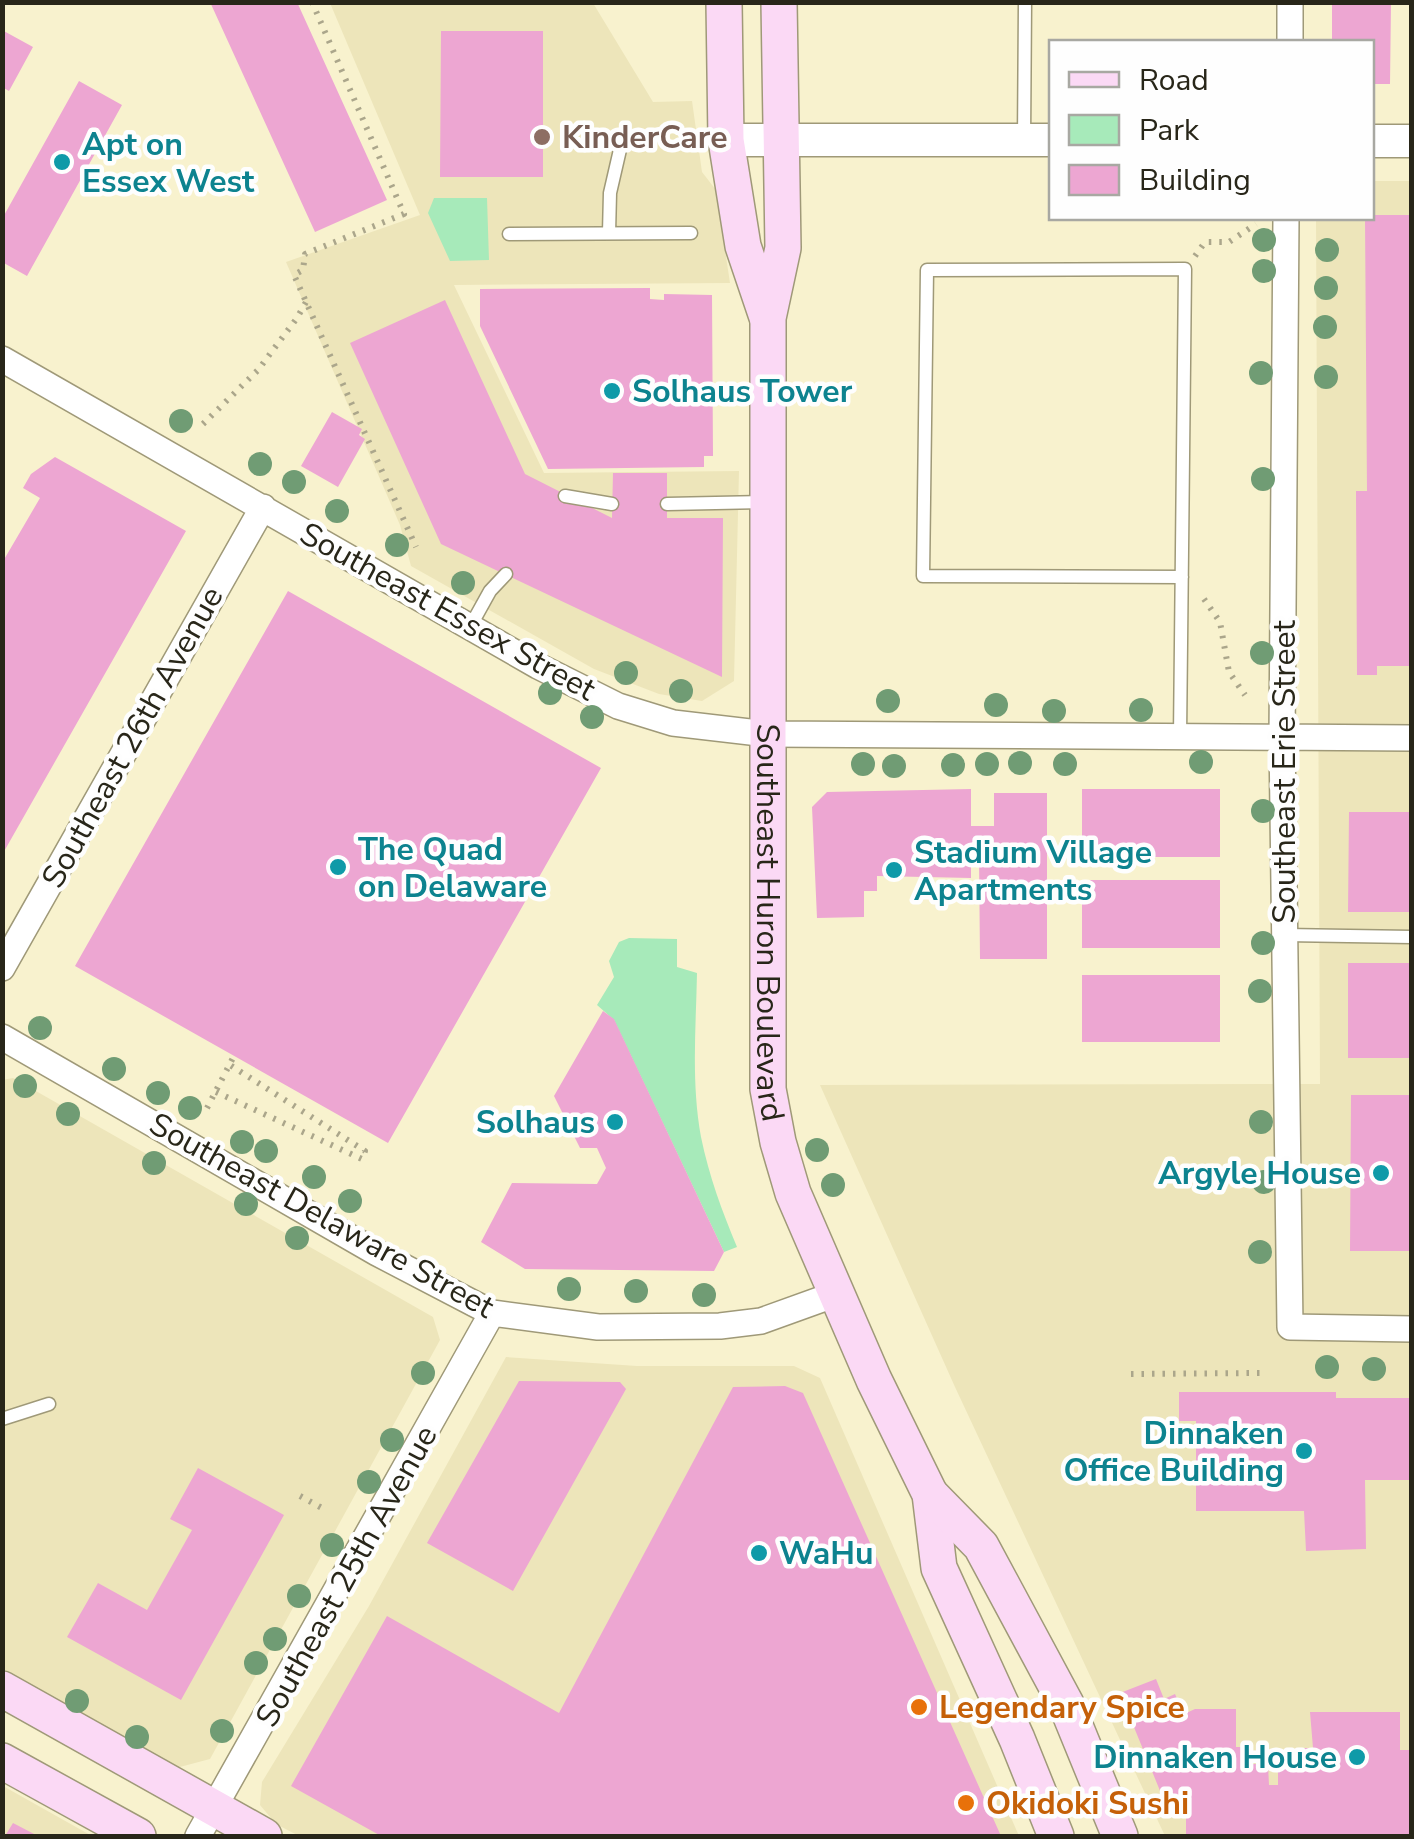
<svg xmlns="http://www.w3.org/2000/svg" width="1414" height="1839" font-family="'Nunito Sans',sans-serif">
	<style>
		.built { fill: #ede5ba }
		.green { fill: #a7eaba }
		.building { fill: #eda6d2 }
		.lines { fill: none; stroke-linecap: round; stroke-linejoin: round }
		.service-casing { stroke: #9f9978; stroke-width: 15 }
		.minor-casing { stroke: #9f9978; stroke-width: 28 }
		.tertiary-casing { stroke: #9f9978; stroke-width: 35 }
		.secondary-casing { stroke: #9f9978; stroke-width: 38 }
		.path { stroke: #aba68b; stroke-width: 6; stroke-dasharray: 2.5 8; stroke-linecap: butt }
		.service { stroke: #fff; stroke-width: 12 }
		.minor { stroke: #fff; stroke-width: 25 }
		.tertiary { stroke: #fff; stroke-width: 32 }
		.secondary { stroke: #fbd9f5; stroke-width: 35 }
		.tree { fill: #709c74 }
		.education-dot { fill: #8d6e63; stroke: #fefefe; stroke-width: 4 }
		.culture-dot { fill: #0f9aa8; stroke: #fefefe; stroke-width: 4 }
		.food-dot { fill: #e8710a; stroke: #fefefe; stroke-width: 4 }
		.labels { text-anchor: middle; stroke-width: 9; stroke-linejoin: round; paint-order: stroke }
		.education-label { font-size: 32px; font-weight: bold; fill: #785e54; stroke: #fefefe; text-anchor: start }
		.culture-label { font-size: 32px; font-weight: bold; fill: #0d838f; stroke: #fefefe; text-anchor: start }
		.street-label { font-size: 32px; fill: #282619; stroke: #fefefe }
		.food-label { font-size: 32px; font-weight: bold; fill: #c56008; stroke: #fefefe; text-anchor: start }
	</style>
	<rect width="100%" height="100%" fill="#f8f2ce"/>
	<path class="built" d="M330,3H593L653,102L692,101L702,172L716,190L730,283L454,285L544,473L739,471L734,681L702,701L659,694L594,669L411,566L400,525L286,262L420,215Z
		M1372,181H1411V1836H1165L955,1387L820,1085L1320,1084L1316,218H1372Z
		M13,1078L433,1317L440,1340L210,1759L176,1768L3,1669L2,1080Z
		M506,1357L637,1366H794L820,1378L1019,1836H299L276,1824L260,1805L262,1782L369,1606Z
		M3,1786L92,1836H3Z"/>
	<path class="green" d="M434,198H487L489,260L450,261L428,213Z
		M629,938L677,939V967L697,973C696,1027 691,1083 701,1137C709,1176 722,1211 737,1247L724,1252L614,1020L597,1005L614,977L609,961L619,942Z"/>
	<path class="building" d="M210,2H297L387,200L315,232Z
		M1332,2H1391L1390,84H1372V42H1332Z
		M2,30L33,47L9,91L2,87Z
		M441,31H543V177H440Z
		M79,81L122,105L27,276L2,262V219Z
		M1372,215H1412V666H1377V675H1357L1356,491H1367L1365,218Z
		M650,288V299L664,300V294L712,295L713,456H704V467L548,469L480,326V289Z
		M445,300L525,474L612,518L613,473H667V518H723L722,677L441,544L350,343Z
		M332,412L362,429L359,435L365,439L338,487L301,466Z
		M55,457L186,531L2,855V563L40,498L23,488L31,474Z
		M288,591L601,768L388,1143L75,966Z
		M971,789V826H994V793H1047V959H980L979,855H971V878L877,876V891H864V917L817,918L812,807L827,792Z
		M1082,789H1220V857H1082Z
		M1349,812H1412V912H1348Z
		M1082,880H1220V948H1082Z
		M1348,963H1412V1058H1348Z
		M1082,975H1220V1042H1082Z
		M603,1011L614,1019L724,1252L714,1271L525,1269L481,1242L512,1183L597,1184L606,1168L597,1148H580L554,1096Z
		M1351,1095H1412V1251H1350Z
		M519,1381L620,1382L626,1389L513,1591L427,1543Z
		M785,1386L803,1393L1001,1836H381L291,1786L387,1616L559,1713L733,1387Z
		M1179,1392H1336V1398H1412V1480H1365L1366,1549L1306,1551L1304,1511H1196V1421H1179Z
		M198,1468L284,1515L181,1700L67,1637L98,1583L147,1610L192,1530L170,1519Z
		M1156,1679L1164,1699L1175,1694L1184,1714L1195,1709H1236V1747H1243V1764H1268L1269,1785H1278V1766L1303,1765V1748H1313L1310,1712H1400V1750H1412V1836H1186V1794L1165,1803L1120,1693Z
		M13,1823L38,1836H5Z"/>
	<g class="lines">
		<defs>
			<path id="service" d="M1024,140L1025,2
				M609,233L610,193L622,141
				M509,234L691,233
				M565,496L612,504
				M667,504L766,502
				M470,627L490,591L506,574
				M1180,737L1185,269L927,270L923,576L1182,577
				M1285,935L1412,937
				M2,1419L49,1404"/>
			<path id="minor" d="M1290,2V42
				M1286,218L1282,738L1290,1327L1412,1329
				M2,359L538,666L618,706L673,723L767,734L1412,738
				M2,968L263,507
				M2,1037L377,1253L492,1313L598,1327L720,1326L761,1321L836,1294
				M198,1836L492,1313"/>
			<path id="tertiary" d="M726,140H1052
				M1372,141H1412"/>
			<g id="secondary">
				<path d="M724,2L726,140L743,246L767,317"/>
				<path id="s1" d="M779,2L783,248L768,318V1089L778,1142L793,1193L874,1380L930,1494L939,1568L1017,1739L1056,1836"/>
				<path d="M930,1494L981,1546L1066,1704L1120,1836"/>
				<path d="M2,1689L264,1836"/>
				<path d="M2,1761L138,1836"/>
			</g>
		</defs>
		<use href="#service" class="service-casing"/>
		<use href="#minor" class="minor-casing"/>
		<use href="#tertiary" class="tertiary-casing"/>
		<use href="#secondary" class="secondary-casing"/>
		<path class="path" d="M312,2L404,214L305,254L303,270L294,275L416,547
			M1195,256L1205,242H1229L1256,224
			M203,424L258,370L297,318L306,302
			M1204,599L1220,622L1229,672L1245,695
			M216,1092L362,1159L365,1151L230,1065
			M207,1108L234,1056
			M1131,1374L1261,1373
			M300,1496L322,1508"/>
		<use href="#service" class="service"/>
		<use href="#minor" class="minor"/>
		<use href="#tertiary" class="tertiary"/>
		<use href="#secondary" class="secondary"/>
	</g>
	<g class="tree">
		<circle cx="1264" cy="240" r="12"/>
		<circle cx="1327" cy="250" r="12"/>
		<circle cx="1264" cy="271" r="12"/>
		<circle cx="1326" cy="288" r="12"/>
		<circle cx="1325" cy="327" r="12"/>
		<circle cx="1261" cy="373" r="12"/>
		<circle cx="1326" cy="377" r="12"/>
		<circle cx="181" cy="421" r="12"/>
		<circle cx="260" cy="464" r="12"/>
		<circle cx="1263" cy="479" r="12"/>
		<circle cx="294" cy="482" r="12"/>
		<circle cx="337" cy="511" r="12"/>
		<circle cx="397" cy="545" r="12"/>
		<circle cx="463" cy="583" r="12"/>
		<circle cx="1262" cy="653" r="12"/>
		<circle cx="626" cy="673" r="12"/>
		<circle cx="681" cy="691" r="12"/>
		<circle cx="550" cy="693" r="12"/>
		<circle cx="888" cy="701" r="12"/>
		<circle cx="996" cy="705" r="12"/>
		<circle cx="1141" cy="710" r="12"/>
		<circle cx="1054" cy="711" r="12"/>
		<circle cx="592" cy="717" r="12"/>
		<circle cx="1201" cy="762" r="12"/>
		<circle cx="1020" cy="763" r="12"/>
		<circle cx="863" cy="764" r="12"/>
		<circle cx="987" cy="764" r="12"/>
		<circle cx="1065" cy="764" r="12"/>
		<circle cx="953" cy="765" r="12"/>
		<circle cx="894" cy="766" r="12"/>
		<circle cx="1263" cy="811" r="12"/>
		<circle cx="1263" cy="943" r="12"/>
		<circle cx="1260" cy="991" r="12"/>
		<circle cx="40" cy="1028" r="12"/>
		<circle cx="114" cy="1069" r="12"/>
		<circle cx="25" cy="1086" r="12"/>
		<circle cx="158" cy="1093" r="12"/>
		<circle cx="190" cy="1108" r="12"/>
		<circle cx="68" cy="1114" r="12"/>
		<circle cx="1261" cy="1122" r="12"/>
		<circle cx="242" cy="1142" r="12"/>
		<circle cx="817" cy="1150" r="12"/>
		<circle cx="266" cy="1151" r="12"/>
		<circle cx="154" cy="1163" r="12"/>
		<circle cx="314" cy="1177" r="12"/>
		<circle cx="1264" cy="1182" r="12"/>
		<circle cx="833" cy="1185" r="12"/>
		<circle cx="350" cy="1201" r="12"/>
		<circle cx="246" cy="1204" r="12"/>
		<circle cx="297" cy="1238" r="12"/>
		<circle cx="1260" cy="1252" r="12"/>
		<circle cx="569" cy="1289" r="12"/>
		<circle cx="636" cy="1291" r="12"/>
		<circle cx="704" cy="1295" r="12"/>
		<circle cx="1327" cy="1367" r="12"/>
		<circle cx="1374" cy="1369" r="12"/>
		<circle cx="423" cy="1373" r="12"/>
		<circle cx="392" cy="1440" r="12"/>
		<circle cx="369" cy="1482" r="12"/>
		<circle cx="332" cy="1545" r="12"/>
		<circle cx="299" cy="1596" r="12"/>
		<circle cx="275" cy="1639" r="12"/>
		<circle cx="256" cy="1663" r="12"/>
		<circle cx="77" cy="1701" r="12"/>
		<circle cx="222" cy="1731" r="12"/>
		<circle cx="137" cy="1737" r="12"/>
	</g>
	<circle class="education-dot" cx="542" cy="137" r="10"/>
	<g class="culture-dot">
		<circle cx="62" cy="162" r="10"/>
		<circle cx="612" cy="391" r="10"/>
		<circle cx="338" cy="867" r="10"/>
		<circle cx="894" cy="870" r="10"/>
		<circle cx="615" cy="1122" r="10"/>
		<circle cx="1381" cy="1173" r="10"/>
		<circle cx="1304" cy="1451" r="10"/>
		<circle cx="759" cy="1553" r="10"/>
		<circle cx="1357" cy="1757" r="10"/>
	</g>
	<g class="food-dot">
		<circle cx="919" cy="1707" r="10"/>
		<circle cx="966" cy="1803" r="10"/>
	</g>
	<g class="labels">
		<g class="education-label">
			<text x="562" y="148">KinderCare</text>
		</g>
		<g class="culture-label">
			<text x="82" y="155">Apt on<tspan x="82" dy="37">Essex West</tspan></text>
			<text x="632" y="402">Solhaus Tower</text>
			<text x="358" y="860">The Quad<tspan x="358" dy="37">on Delaware</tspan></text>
			<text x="914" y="863">Stadium Village<tspan x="914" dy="37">Apartments</tspan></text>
			<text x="595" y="1133" text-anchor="end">Solhaus</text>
			<text x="1361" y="1184" text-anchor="end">Argyle House</text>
			<text x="1284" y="1444" text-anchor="end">Dinnaken<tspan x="1284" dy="37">Office Building</tspan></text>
			<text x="779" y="1564">WaHu</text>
			<text x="1337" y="1768" text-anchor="end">Dinnaken House</text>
		</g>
		<g class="street-label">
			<text transform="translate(448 611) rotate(29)" y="11">Southeast Essex Street</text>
			<text transform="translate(132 737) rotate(-61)" y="11">Southeast 26th Avenue</text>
			<text transform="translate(1284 772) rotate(-90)" y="11">Southeast Erie Street</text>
			<text dy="11" stroke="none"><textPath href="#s1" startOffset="922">Southeast Huron Boulevard</textPath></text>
			<text transform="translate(322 1215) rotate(29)" y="11">Southeast Delaware Street</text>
			<text transform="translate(346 1576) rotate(-61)" y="11">Southeast 25th Avenue</text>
		</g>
		<g class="food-label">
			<text x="939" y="1718">Legendary Spice</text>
			<text x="986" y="1814">Okidoki Sushi</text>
		</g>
	</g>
	<rect width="1414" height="1839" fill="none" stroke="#282619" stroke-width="10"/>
	<rect x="1049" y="40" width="325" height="180" fill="#fefefe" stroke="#a8a8a2" stroke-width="2.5"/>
	<rect x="1069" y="72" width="50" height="15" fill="#fbd9f5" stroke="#a8a8a2" stroke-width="2.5"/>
	<text x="1139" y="90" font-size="30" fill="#282619">Road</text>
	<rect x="1069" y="115" width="50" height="30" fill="#a7eaba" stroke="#a8a8a2" stroke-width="2.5"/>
	<text x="1139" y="140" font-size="30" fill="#282619">Park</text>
	<rect x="1069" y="165" width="50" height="30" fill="#eda6d2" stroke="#a8a8a2" stroke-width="2.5"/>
	<text x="1139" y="190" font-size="30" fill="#282619">Building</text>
</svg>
